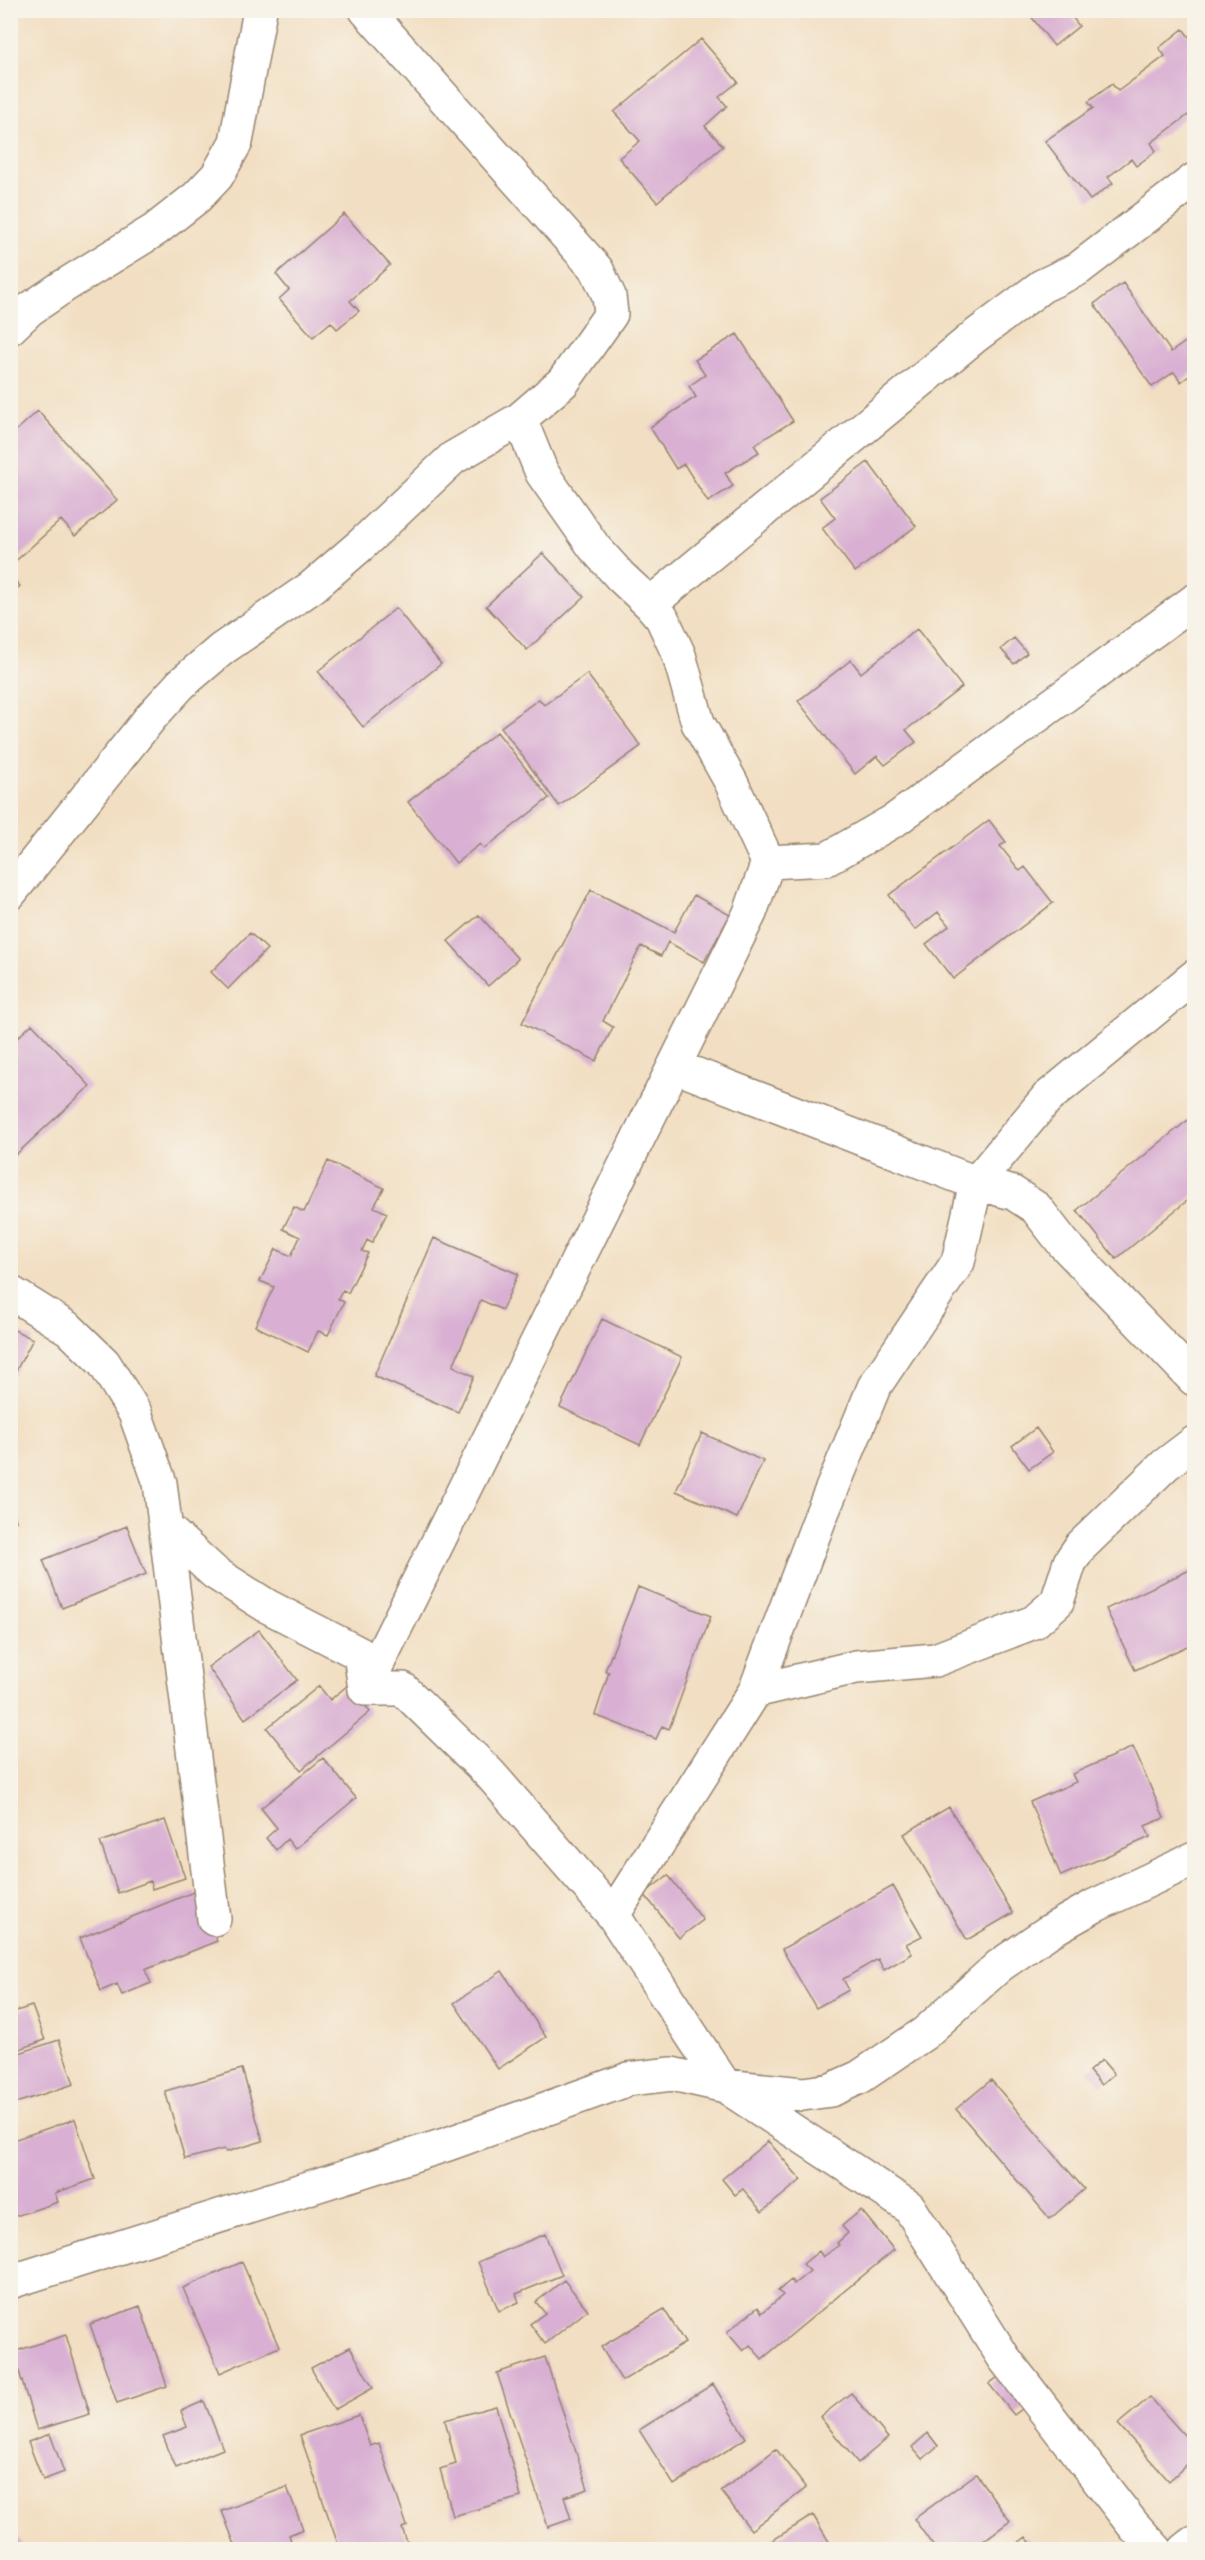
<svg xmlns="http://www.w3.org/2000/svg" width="1205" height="2560" font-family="'IM FELL English',serif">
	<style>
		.building { fill: #d9b0d3 }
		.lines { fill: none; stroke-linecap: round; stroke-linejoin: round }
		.street-casing { stroke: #968470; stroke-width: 36 }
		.street { stroke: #fff; stroke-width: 33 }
	</style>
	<rect width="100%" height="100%" fill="#f7f3e8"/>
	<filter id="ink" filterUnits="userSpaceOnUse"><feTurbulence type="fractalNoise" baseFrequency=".0167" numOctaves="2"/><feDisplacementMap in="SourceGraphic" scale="12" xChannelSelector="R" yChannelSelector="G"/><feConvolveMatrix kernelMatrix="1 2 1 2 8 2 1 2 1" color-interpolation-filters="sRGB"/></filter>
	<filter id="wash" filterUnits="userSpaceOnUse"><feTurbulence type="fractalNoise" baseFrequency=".008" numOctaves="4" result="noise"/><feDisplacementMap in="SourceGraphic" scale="24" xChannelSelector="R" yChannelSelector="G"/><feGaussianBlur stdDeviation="1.35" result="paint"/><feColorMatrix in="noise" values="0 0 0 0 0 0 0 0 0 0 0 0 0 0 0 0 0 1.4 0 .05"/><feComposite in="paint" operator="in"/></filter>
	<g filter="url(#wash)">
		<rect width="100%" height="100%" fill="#f2dfc3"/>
		<g id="blocks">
			<path class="building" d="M1026,10H1067L1079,26L1054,46Z
				M1183,29L1194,43V114L1192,112L1151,143L1156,151L1136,166L1131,159L1108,177L1113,183L1090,200L1045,141L1093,108L1088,102L1112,84L1118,91L1165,56L1159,48Z
				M701,39L738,82L719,97L727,106L705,126L723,146L657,202L619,158L640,141L614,112Z
				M344,214L390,265L350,301L359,311L337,329L331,322L313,337L279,299L289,290L276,274Z
				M1123,283L1171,352L1194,336V372L1181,382L1174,372L1152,387L1094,304Z
				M737,334L793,421L754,445L759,452L725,473L733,486L708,502L684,464L676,469L650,427L696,397L689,386L705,375L695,360Z
				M38,411L117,500L75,536L61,520L10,566V436Z
				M868,462L916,526L855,572L822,528L835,518L820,498Z
				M543,553L584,597L527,650L486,606Z
				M10,575L20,586L10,595Z
				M396,608L441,664L363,727L318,671Z
				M917,629L962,687L906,730L916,742L885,765L877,756L855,774L798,701L851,660L861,673Z
				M1014,638L1027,653L1014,664L1001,649Z
				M587,674L641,746L559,806L501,727L539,699L544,705Z
				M497,732L549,798L484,849L480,844L456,863L408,802Z
				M989,820L1006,842L1000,846L1020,871L1025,867L1053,903L953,979L926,944L949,926L938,912L915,930L889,895Z
				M591,890L674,932L694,895L730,915L704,962L668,942L661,956L641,946L603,1021L613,1027L596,1061L522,1023Z
				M479,915L518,959L488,986L448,941Z
				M250,933L267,949L228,989L211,972Z
				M32,1024L90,1086L10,1160V1045Z
				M1194,1115V1195L1116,1259L1077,1210Z
				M328,1161L384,1188L374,1207L387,1213L372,1243L367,1240L362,1251L368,1253L348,1293L343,1290L338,1299L344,1302L328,1335L318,1331L308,1352L255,1326L274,1287L260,1281L276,1249L291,1256L300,1237L283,1229L294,1207L304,1212Z
				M434,1238L518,1274L502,1310L481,1300L453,1366L474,1376L458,1412L374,1376Z
				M602,1319L682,1357L640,1445L560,1407Z
				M10,1328L33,1339L10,1382Z
				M1036,1428L1053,1452L1029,1469L1012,1446Z
				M702,1433L763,1461L737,1518L676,1491Z
				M10,1495L16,1521L10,1522Z
				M127,1526L146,1574L62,1608L43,1560Z
				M1194,1568V1643L1135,1670L1106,1609Z
				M638,1587L711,1616L669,1729L662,1726L656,1739L595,1715L609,1672L605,1671Z
				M259,1630L297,1680L245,1719L208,1667Z
				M348,1685L370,1712L301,1770L267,1728L319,1686L330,1700Z
				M1133,1747L1164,1818L1145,1826L1150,1837L1061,1876L1030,1802L1076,1782L1072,1774Z
				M323,1758L356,1798L295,1849L287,1839L276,1850L266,1838L277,1828L261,1808Z
				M949,1807L1013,1913L967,1940L904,1834Z
				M165,1820L185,1878L152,1889L150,1881L118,1893L100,1842Z
				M668,1875L703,1920L679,1938L644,1894Z
				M893,1886L922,1936L906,1944L912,1954L884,1970L878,1959L843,1979L849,1990L816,2008L782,1949Z
				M196,1891L217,1941L145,1970L151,1983L122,1995L117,1984L101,1991L80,1938Z
				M502,1971L546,2037L498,2069L454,2003Z
				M32,2006L45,2040L17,2050L10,2032V2013Z
				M59,2040L74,2084L10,2105V2056Z
				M1102,2060L1114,2074L1101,2085L1089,2071Z
				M242,2069L263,2141L226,2152L224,2149L185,2159L165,2091Z
				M991,2080L1084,2189L1050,2219L956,2109Z
				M75,2119L95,2179L55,2193L58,2202L10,2218V2141Z
				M768,2141L801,2180L762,2212L743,2189L735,2195L722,2179Z
				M861,2210L894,2250L762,2359L750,2345L743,2351L727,2332L758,2307L762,2313L783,2295L778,2291L791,2280L794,2284L810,2271L803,2264L819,2251L823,2257L839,2245L837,2243L848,2233L842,2226Z
				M545,2234L562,2275L516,2294L519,2302L499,2311L478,2262Z
				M242,2262L279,2347L220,2373L183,2288Z
				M564,2280L588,2310L545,2344L530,2324L545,2313L536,2302Z
				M140,2306L167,2386L117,2403L90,2324Z
				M664,2309L685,2343L622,2381L601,2347Z
				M66,2335L90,2414L37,2430L13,2352Z
				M350,2347L373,2388L334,2410L311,2368Z
				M545,2357L588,2489L564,2497L571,2519L548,2527L497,2373Z
				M1006,2371L1031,2402L1014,2415L989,2384Z
				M713,2384L746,2438L674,2485L639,2430Z
				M851,2393L888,2438L858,2463L820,2417Z
				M1150,2397L1194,2446V2458L1169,2481L1118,2424Z
				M204,2401L223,2449L176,2468L163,2436L187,2427L181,2411Z
				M496,2406L521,2497L453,2516L440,2469L456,2464L445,2420Z
				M359,2415L370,2446L379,2443L407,2526L402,2528L410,2550H340L300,2435Z
				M928,2433L938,2446L922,2459L912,2447Z
				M50,2434L64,2472L43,2480L28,2442Z
				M776,2449L806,2488L751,2530L721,2491Z
				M976,2474L1010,2521L971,2550H936L914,2519Z
				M287,2487L303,2529L289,2535L294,2550H237L222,2511Z
				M813,2515L834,2550H757Z
				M1026,2537L1036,2550H1009Z
				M19,2538L23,2550H10V2541Z"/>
		</g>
	</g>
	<g filter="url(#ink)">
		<use href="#blocks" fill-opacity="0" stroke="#968470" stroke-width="1.5"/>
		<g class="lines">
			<defs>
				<path id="street" d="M366,10L597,270L609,296L611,314L563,382L520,419
					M10,328L30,309L64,286L155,230L197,197L217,176L236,142L260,10
					M650,604L974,337L1042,286L1078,269L1194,180
					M768,862L827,859L895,820L1194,601
					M10,893L151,717L181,684L222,649L312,587L362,544L453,458L520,419L542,473L594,547L621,577L650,604L662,618L679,655L698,723L731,782L768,862L750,913L365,1689
					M674,1066L976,1183L1013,1193L1036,1208L1064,1244L1194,1379
					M10,1292L69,1329L104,1363L135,1413L160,1483L214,1919
					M166,1528L215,1573L267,1606L360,1654L365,1689H403L490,1774L613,1915L725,2086L909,2207L1004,2358L1134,2526L1156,2550
					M755,1691L856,1667L935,1660L1034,1622L1057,1602L1070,1562L1081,1546L1165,1465L1194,1443
					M613,1915L755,1691L820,1518L874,1387L958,1262L976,1183L1047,1098L1194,977
					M10,2282L448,2144L629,2079L672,2074L725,2086L803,2094L831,2090L860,2077L925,2033L999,1966L1048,1932L1094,1906L1194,1859
					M1185,2550L1194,2543"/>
			</defs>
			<use href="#street" class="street-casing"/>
			<use href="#street" class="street"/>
		</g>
	</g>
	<rect width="1205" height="2560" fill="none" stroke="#f7f3e8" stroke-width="36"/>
</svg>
